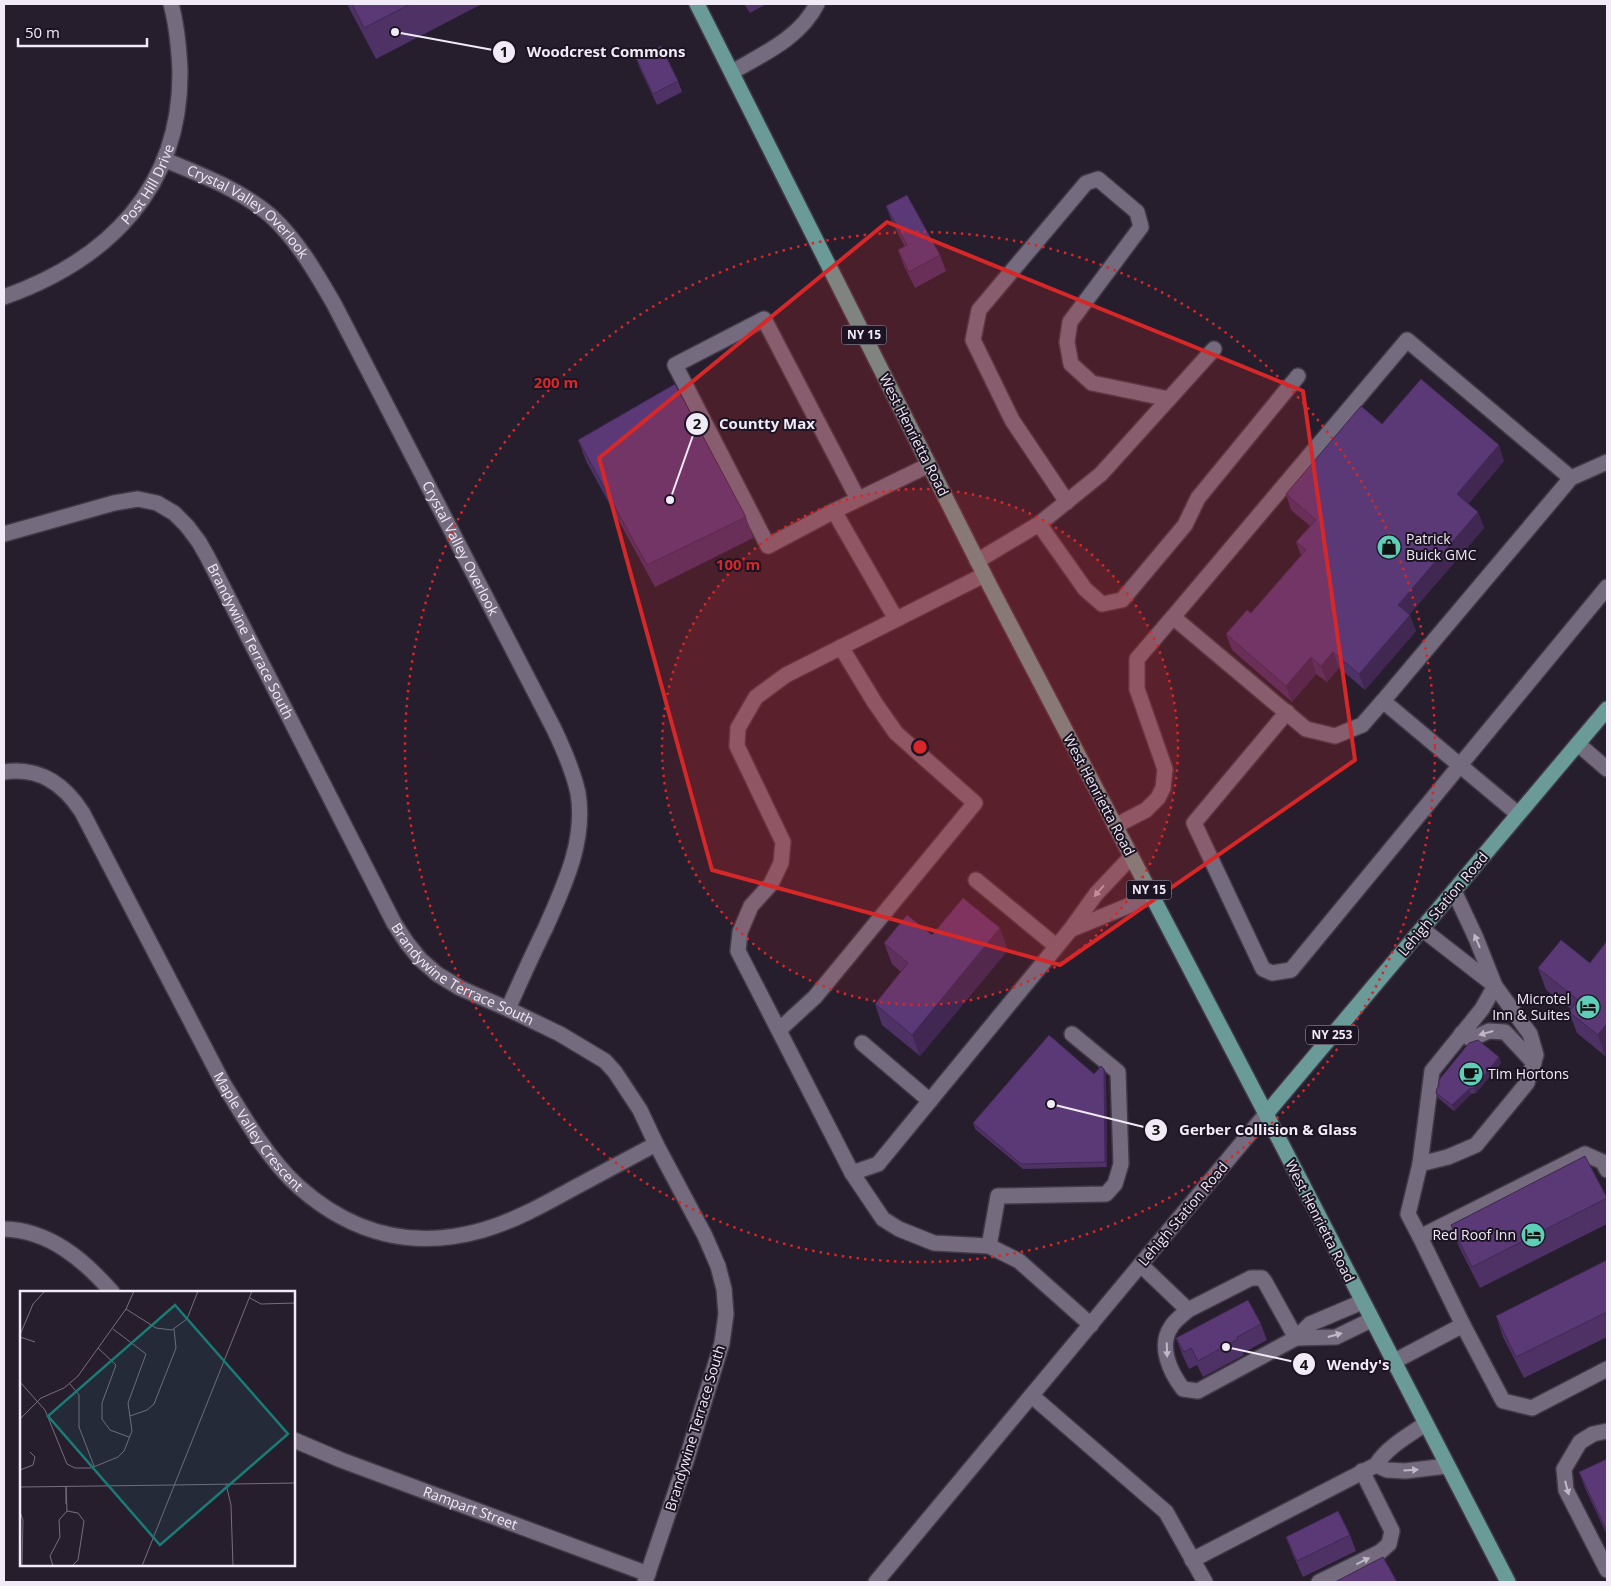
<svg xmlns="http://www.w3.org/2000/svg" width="1611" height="1586" font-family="'Open Sans',sans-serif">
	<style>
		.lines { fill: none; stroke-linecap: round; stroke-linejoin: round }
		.minor-casing { stroke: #403946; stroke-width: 18 }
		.major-casing { stroke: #403946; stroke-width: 18 }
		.minor { stroke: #756b7f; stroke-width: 15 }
		.major { stroke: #6a9b98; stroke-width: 15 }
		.wall { fill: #4e3165 }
		.shaded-wall { fill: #402853 }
		.building { fill: #5b3976; stroke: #402853 }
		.oneway { fill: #bfb8c6 }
		.marked { fill: #d62828; fill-opacity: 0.2; stroke: #d62828; stroke-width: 4; stroke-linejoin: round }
		.ring { fill: none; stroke: #d62828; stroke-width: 2.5; stroke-dasharray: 2.5 5 }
		.labels { text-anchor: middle; stroke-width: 4; stroke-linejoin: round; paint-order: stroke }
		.shield { fill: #1c1423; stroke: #b0aab7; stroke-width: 1 }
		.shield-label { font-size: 12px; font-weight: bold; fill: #f0ebf6 }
		.street-label { font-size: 14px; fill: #f0ebf6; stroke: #1c1423 }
		.poi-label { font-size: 14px; fill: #f0ebf6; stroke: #1c1423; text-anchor: start }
		.inset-road { fill: none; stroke: #776f7d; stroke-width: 1 }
		.view { fill: #1a7c75; fill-opacity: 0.15; stroke: #1a7c75; stroke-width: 2.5 }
		.inset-edge { fill: none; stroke: #f0ebf6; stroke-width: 2.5 }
		.centre { fill: #d62828; stroke: #1c1423; stroke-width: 2.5 }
		.ring-label { font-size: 15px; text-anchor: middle; font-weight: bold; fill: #d62828; stroke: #1c1423; stroke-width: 4; stroke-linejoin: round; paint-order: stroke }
		.leader { fill: none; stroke: #f0ebf6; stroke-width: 2 }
		.callout-dot { fill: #f0ebf6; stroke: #1c1423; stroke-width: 2 }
		.mark-label { font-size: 15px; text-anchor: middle; font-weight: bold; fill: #111 }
		.callout-label { font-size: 15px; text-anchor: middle; font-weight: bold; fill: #f0ebf6; stroke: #1c1423; stroke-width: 4; stroke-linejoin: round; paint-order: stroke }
	</style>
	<rect width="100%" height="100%" fill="#261d2d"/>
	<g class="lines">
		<defs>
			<g id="minor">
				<path d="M732,72C763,54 800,38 817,4"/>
				<path id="s1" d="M165,160C202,175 241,190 271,216C298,241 316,273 334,304L554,729C564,750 573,770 578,793C586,841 564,886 545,929C532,955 520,982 508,1009"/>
				<path id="s2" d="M4,297C108,260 181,188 180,71C179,49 177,26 171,4"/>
				<path d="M1571,478L1607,462"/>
				<path d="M1067,502L1012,420L973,340L979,310L1086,183L1098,179L1137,212L1141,227L1070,322L1067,342L1071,364L1092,383L1169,399"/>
				<path d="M834,511L768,546L675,365L764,319L858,499"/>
				<path d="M1039,524L1085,589L1102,604L1122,600L1185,525L1198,498L1298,376"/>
				<path id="s3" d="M4,534L114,503L138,499L157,503L174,513L187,526L199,542L207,556L394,923L407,943L420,959L437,974L460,988L508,1009L560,1034L605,1061L615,1072L640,1110L656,1144L705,1236L718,1266L724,1289L726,1314L722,1343L686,1461L645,1582"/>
				<path d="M977,561L1039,524L1101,474L1214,349"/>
				<path d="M984,575L786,675L756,697L738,728L737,746L783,842L781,863L771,884L751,906L740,932L738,951L852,1173L883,1219L899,1229L934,1243L989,1246L1019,1261L1091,1325"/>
				<path d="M1173,617L1407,340L1571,478L1383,701"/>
				<path d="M896,619L834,511L929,465"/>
				<path d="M1287,712L1194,823L1263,969L1272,973L1291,970L1607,587"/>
				<path d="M1578,744L1607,769"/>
				<path id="s4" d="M4,772C39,767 63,783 82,812L223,1083C244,1118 269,1160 299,1187C352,1234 414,1250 483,1230C514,1221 543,1205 572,1189C600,1174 628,1159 656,1144"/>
				<path d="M1115,826L1146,810L1158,798L1163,788L1165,769L1137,689V659L1173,617L1306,729L1335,736L1362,725L1383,701L1518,814"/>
				<path d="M976,880L1056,946"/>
				<path d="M1072,929L1152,896"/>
				<path d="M1422,929L1494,985"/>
				<path d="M779,1030L815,997L975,803L896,733L875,703L841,647"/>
				<path d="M1462,1033L1471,1039L1489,1031L1505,1032L1534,1063"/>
				<path d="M862,1043L930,1101"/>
				<path d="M1420,1164L1432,1071L1482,1009L1495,986"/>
				<path d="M852,1173L878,1164L1071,929L1096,894L1131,857"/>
				<path d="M4,1229C49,1230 84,1260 112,1292"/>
				<path d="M1420,1237L1408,1214L1420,1164L1448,1157L1476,1145L1527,1083L1536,1055L1530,1034L1495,986L1476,938L1454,891"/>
				<path d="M989,1246L998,1196L1106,1194L1115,1184L1121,1164L1118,1072L1072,1034"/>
				<path d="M1141,1265L1188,1310L1251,1278H1262L1265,1282L1296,1338"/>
				<path d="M1188,1310C1183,1315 1175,1320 1171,1327C1158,1346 1170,1372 1183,1389L1198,1391L1296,1338L1310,1324L1362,1302"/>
				<path d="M1463,1325L1503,1401L1532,1408L1607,1369"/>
				<path d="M1296,1338L1336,1337L1371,1320"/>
				<path d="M1393,1362L1463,1325L1420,1237L1585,1154L1603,1162L1607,1170"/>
				<path d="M1032,1396L1166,1512L1205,1582"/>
				<path d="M1607,1431L1593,1434L1580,1442L1564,1469L1566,1490L1607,1570"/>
				<path id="s5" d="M294,1440L341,1460L648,1574"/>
				<path d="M1376,1465L1387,1470L1405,1471L1447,1466"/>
				<path d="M1192,1560L1376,1465C1387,1447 1408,1436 1425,1424"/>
				<path d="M876,1582L1266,1114"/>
				<path d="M1319,1582L1380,1552L1389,1544L1392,1531L1362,1471"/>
			</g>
			<path id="major" d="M697,4L990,586L1266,1114L1508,1582
				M1266,1114L1607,709"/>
		</defs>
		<use href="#minor" class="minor-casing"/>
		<use href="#major" class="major-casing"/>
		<use href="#minor" class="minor"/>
		<use href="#major" class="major"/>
	</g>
	<path class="wall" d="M347,4H482L376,59Z
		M744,4H766L750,13Z
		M636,58L678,81L682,92L657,105L640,69Z
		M886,206L940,255L946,271L915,288L904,266L898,250L905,247L892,222Z
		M1382,424L1504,461L1468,504L1478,512L1484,528L1409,615L1416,631L1365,690L1339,668L1327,682L1316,674L1292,702L1232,650L1226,634L1251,613L1301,555L1296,542L1310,526L1291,510L1286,494Z
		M578,440L746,517L753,538L655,587L586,461Z
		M932,935L1008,950L920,1056L882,1025L875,1004L901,972L892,964L884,943Z
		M1607,941V1054L1605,1056L1577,1033L1569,1012L1571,1009L1546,990L1538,968L1590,963Z
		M1499,1057L1501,1063L1476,1093L1471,1094L1454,1111L1438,1098L1436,1093Z
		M1104,1069L1106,1074L1107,1167L1023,1169L975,1129L973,1123L1094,1074Z
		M1585,1156L1607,1200V1224L1480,1288L1459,1247L1451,1225Z
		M1607,1260V1337L1524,1378L1503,1337L1496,1316Z
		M1261,1324L1267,1340L1243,1353L1244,1355L1203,1377L1197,1365L1189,1369L1182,1354L1176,1338Z
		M1607,1459V1535L1585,1488L1579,1472Z
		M1350,1535L1356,1551L1303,1577L1292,1553L1286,1537Z"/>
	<path class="shaded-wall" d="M1499,445L1504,461L1463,510L1457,494Z
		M1478,512L1484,528L1404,621L1398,605Z
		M1410,615L1416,631L1365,690L1359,674Z
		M1333,652L1339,668L1327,682L1321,666Z
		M1311,657L1316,674L1292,702L1286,686Z
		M1000,928L1008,950L920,1056L912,1035Z
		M1607,1023V1054L1605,1056L1598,1035Z
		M1499,1057L1501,1063L1476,1093L1474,1088Z
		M1104,1069L1106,1074L1107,1167L1105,1162Z
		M1469,1089L1471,1094L1454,1111L1452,1105Z"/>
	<path class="building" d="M352,4H410L364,28Z
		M661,46L678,81L653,94L636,58Z
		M907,195L940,255L909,272L898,250L907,245L886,206Z
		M1421,379L1499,445L1457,494L1478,512L1398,605L1410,615L1359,674L1333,652L1321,666L1311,657L1286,686L1226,634L1247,610L1251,613L1306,550L1296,542L1316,520L1286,494L1361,406L1382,424Z
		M675,384L746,517L647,565L578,440Z
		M963,898L1000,928L912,1035L875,1004L908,963L884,943L907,915L932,935Z
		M1561,940L1590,963L1607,941V1023L1598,1035L1569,1012L1578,1000L1538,968Z
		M1049,1035L1094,1074L1101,1066L1104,1069L1105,1162L1021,1164L973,1123Z
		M1478,1040L1499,1057L1474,1088L1469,1089L1452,1105L1436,1093L1437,1088L1439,1086V1080L1469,1043Z
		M1585,1156L1607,1198L1472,1267L1451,1225Z
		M1607,1260V1312L1516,1357L1496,1316Z
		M1248,1300L1261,1324L1237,1337L1238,1339L1198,1361L1191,1348L1184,1352L1176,1338Z
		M1607,1459V1531L1579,1472Z
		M1338,1511L1350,1535L1297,1561L1286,1537Z
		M1383,1557L1397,1582H1335Z"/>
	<defs><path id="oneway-solid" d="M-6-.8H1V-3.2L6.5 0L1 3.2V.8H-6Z" transform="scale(1.25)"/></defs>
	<g class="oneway">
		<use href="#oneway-solid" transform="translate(1099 891) rotate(131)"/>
		<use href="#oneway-solid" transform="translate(1477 941) rotate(-113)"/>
		<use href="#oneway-solid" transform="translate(1486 1033) rotate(164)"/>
		<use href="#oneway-solid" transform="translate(1335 1335) rotate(-15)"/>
		<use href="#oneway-solid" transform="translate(1167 1350) rotate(88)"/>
		<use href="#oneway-solid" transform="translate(1411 1470) rotate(-4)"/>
		<use href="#oneway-solid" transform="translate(1567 1488) rotate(75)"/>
		<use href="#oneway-solid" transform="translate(1363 1561) rotate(-26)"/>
	</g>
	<path class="marked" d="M887,222L1303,391L1355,760L1060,965L712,870L599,458Z"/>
	<circle cx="920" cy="747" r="258" fill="#d62828" fill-opacity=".12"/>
	<g class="ring">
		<circle cx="920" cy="747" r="258"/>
		<circle cx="920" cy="747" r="515"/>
	</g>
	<defs>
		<symbol id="shop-disc" viewBox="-11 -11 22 22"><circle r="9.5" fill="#5eceb8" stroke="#1c1423"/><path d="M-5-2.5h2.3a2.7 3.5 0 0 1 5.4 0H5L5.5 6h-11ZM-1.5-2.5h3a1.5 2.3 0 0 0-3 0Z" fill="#111"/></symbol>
		<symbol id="hotel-disc" viewBox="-11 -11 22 22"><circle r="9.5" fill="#5eceb8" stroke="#1c1423"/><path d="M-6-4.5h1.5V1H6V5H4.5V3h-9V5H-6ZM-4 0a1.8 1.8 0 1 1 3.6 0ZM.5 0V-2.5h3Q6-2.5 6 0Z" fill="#111"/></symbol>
		<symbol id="cafe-disc" viewBox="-11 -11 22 22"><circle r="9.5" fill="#5eceb8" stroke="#1c1423"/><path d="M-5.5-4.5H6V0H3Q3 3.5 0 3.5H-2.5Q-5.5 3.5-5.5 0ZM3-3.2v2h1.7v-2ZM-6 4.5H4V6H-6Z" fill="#111"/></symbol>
	</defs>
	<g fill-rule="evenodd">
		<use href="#shop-disc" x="1375" y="533" width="28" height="28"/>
		<use href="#hotel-disc" x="1574" y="993" width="28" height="28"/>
		<use href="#cafe-disc" x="1457" y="1060" width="28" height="28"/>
		<use href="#hotel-disc" x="1519" y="1221" width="28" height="28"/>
	</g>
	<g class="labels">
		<g class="shield">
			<rect x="841.5" y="325.5" width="45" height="19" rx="4"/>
			<rect x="1126.5" y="880.5" width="45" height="19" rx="4"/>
			<rect x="1306" y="1025.5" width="52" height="19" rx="4"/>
		</g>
		<g class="shield-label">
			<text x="864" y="339">NY 15</text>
			<text x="1149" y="894">NY 15</text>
			<text x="1332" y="1039">NY 253</text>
		</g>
		<g class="street-label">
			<text dy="5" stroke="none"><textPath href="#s2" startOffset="188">Post Hill Drive</textPath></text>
			<text dy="5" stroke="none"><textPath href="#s1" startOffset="99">Crystal Valley Overlook</textPath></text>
			<text transform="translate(914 435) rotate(63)" y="5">West Henrietta Road</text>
			<text dy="5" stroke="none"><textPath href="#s1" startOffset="504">Crystal Valley Overlook</textPath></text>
			<text dy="5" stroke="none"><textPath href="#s3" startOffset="328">Brandywine Terrace South</textPath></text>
			<text transform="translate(1099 795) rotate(62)" y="5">West Henrietta Road</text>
			<text transform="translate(1443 904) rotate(-50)" y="5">Lehigh Station Road</text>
			<text dy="5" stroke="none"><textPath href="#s3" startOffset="732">Brandywine Terrace South</textPath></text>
			<text dy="5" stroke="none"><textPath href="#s4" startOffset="459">Maple Valley Crescent</textPath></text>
			<text transform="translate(1183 1214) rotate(-50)" y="5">Lehigh Station Road</text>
			<text transform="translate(1320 1221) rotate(63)" y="5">West Henrietta Road</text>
			<text transform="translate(695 1428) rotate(-73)" y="5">Brandywine Terrace South</text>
			<text dy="5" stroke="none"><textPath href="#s5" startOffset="189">Rampart Street</textPath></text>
		</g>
		<g class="poi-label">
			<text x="1406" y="544">Patrick<tspan x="1406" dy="16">Buick GMC</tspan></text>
			<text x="1570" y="1004" text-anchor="end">Microtel<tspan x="1570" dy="16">Inn &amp; Suites</tspan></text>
			<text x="1488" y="1079">Tim Hortons</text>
			<text x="1516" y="1240" text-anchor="end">Red Roof Inn</text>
		</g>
	</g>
	<g transform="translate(20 1291)">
		<rect width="275" height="275" fill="#261d2d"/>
		<path class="inset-road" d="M230,7L241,13L275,12M106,18L136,37L152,39L167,28L178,0M0,44L13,13L25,0M0,46L15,51M78,57L96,74L82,112V128L90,139L109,146M0,91L25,119L47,173L55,177H71L98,166L104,160L112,140L108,112L126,63L93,38M50,93L59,104V136L74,175M110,125L127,119L134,113L156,57L154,38M0,128L21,107L44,97L58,85L106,18L114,0M0,179L13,174L15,166L10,161M206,193L211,214L213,275M154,194L275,192M46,195L47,220M46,195V213M0,196L154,194M0,221L3,229L2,275M33,275L30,265L40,246L39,229L47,220L58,222L64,230L58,269L52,275M122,275L232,0"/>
		<path class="view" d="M155,14L268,143L140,254L28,125Z"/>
		<rect width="275" height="275" class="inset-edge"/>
	</g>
	<circle cx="920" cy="747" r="8" class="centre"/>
	<g class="ring-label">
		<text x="556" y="388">200 m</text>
		<text x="738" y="570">100 m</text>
	</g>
	<path class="leader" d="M395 32L504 52M670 500L697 424M1051 1104L1156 1130M1226 1347L1304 1364"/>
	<g class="callout-dot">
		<circle cx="395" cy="32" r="5"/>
		<circle cx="670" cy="500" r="5"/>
		<circle cx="1051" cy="1104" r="5"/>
		<circle cx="1226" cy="1347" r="5"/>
		<circle cx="504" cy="52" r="12"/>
		<circle cx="697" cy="424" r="12"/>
		<circle cx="1156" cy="1130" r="12"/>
		<circle cx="1304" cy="1364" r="12"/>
	</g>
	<g class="mark-label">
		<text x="504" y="57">1</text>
		<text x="697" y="429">2</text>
		<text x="1156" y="1135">3</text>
		<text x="1304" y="1370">4</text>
	</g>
	<g class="callout-label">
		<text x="606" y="57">Woodcrest Commons</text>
		<text x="767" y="429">Countty Max</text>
		<text x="1268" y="1135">Gerber Collision &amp; Glass</text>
		<text x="1358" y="1370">Wendy's</text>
	</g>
	<rect width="1611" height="1586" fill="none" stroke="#f0ebf6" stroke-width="10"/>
	<path d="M18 38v8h129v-8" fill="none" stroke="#f0ebf6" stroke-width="2.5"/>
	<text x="25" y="38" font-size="15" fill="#f0ebf6" stroke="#1c1423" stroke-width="4" paint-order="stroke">50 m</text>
</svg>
